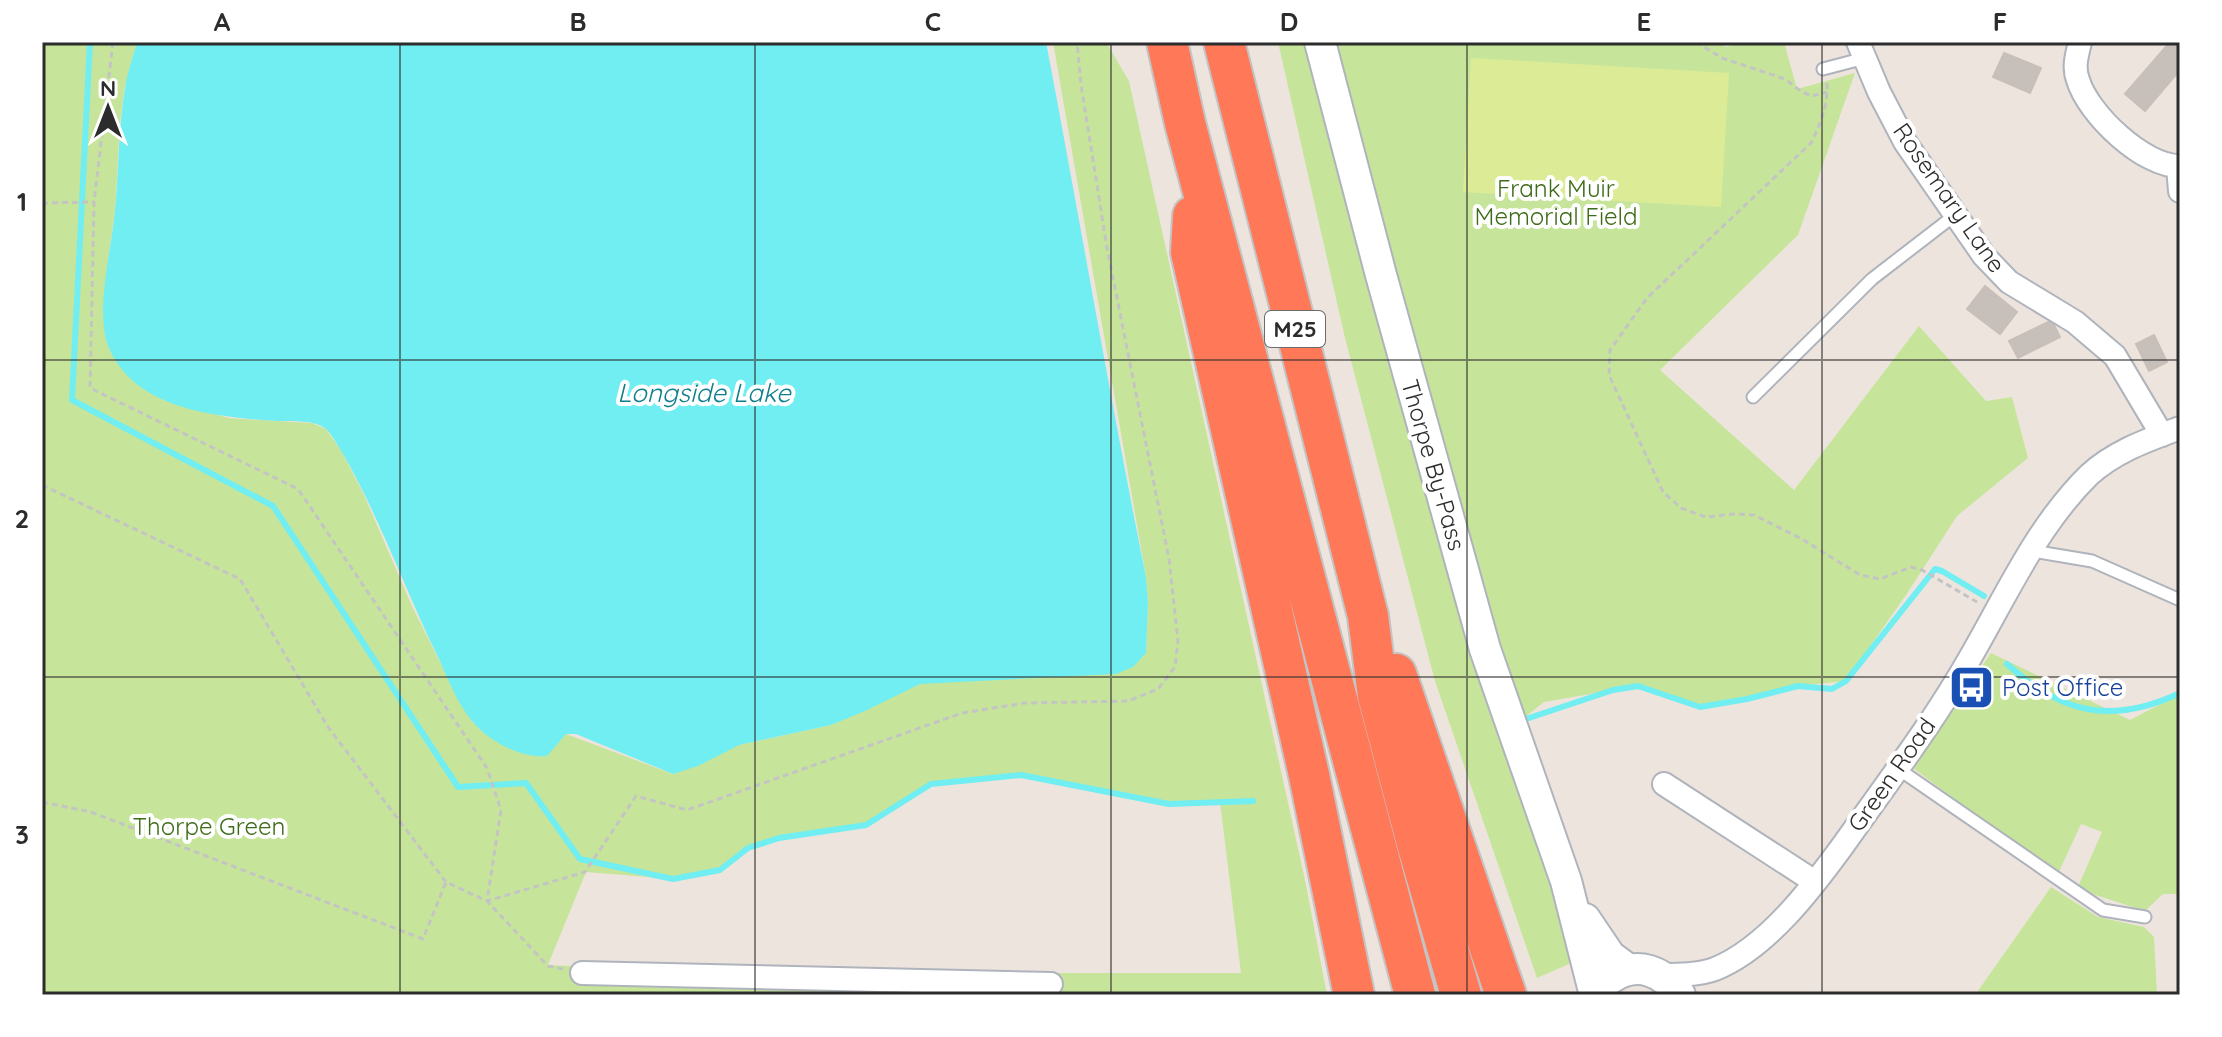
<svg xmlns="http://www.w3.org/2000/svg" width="2222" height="1037" font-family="Quicksand,sans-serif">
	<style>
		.green { fill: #c6e59a }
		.pitch { fill: #dcec96 }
		.water { fill: #70eef1 }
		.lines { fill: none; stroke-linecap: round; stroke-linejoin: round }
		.stream { stroke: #70eef1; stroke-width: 6 }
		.building { fill: #c6bfba; stroke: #cabfb8; stroke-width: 2 }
		.service-casing { stroke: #afb4bc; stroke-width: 15 }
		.minor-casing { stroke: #afb4bc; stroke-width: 26 }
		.secondary-casing { stroke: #afb4bc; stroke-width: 34 }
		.motorway-casing { stroke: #c4c4c4; stroke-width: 44 }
		.path { stroke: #c4c4c4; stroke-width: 3; stroke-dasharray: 6 4; stroke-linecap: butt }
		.service { stroke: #fff; stroke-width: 11 }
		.minor { stroke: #fff; stroke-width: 22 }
		.secondary { stroke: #fff; stroke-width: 30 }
		.motorway { stroke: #ff7858; stroke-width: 40 }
		.grid { fill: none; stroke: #2c2c2c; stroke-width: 2; stroke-opacity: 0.55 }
		.labels { text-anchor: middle; stroke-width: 8; stroke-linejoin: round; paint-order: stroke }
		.shield { fill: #fff; stroke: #6b6b6b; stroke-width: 2 }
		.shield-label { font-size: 22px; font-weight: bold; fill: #2c2c2c }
		.park-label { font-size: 24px; fill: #3e6c19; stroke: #fff }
		.street-label { font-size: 24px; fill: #2c2c2c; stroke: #fff }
		.transit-label { font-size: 24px; fill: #164399; stroke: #fff; text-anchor: start }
		.water-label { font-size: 26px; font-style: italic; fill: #0c7f8b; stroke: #fff }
		.neatline { fill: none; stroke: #2c2c2c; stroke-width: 3 }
		.grid-label { font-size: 26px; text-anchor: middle; font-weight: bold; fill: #2c2c2c }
	</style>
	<rect width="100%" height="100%" fill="#eee4de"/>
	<path class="green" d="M42,42H137L125,86L120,123L115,212L108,260L104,323L108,345L117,363L163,400L229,418L312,423L326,429L342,452L364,495L412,606L463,708L474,724L546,756L566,734L673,774L739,745L831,725L920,684L1146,653L1148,602L1146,577L1053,42H1106L1129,81L1305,880L1327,995H934V973H1241L1220,802L1169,804L1021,775L931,784L866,825L779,838L748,848L719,870L673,879L586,872L548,965L921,982L920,995H42Z
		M1278,42H1723L1725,47L1745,42H1784L1797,89L1855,73L1798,235L1660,370L1794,490L1919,326L1986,401L2012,397L2028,458L1957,516L1908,592L1846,681L1798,686L1700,707L1637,686L1544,702L1504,734L1576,961L1537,978L1435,681L1345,338Z
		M1991,653L2130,720L2180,694V894H2163L2145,911L2077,889L2102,832L2081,824L2057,876L1913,768Z
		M2051,887L2098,917L2144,927L2154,937L2157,995H1975Z"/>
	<path class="pitch" d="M1471,58L1729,73L1721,207L1463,192Z"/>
	<path class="water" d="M137,42H1046C1080,220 1110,399 1146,577L1148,602L1146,653L1133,667L1116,674L920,684L865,711L831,725L739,745L698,766L673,774L576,734H566L547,756C522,759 488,741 472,721C457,703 448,679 438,657C405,590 380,518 343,454C338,447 332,434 326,429C314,419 292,422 278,421C219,417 136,411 109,348C94,313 112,248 115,210C119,170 118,129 125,89C127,73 133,57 137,42Z"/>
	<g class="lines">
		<path class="stream" d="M90,42L72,400L273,506L458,787L526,783L580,859L673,879L720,870L748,848L779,838L866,825L931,784L1021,775L1169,804L1253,801
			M2007,664C2062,714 2112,725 2180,693
			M1526,719L1613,690L1638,686L1700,707L1747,699L1798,686L1832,689L1846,681L1935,569L1942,571L1984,596"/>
	</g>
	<path class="building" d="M2170,42H2180V70L2145,111L2125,94Z
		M2004,53L2041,68L2030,93L1993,77Z
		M1985,286L2017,312L2000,334L1967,309Z
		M2048,322L2054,325L2060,337L2018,358L2009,341Z
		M2154,335L2167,362L2149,371L2136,344Z"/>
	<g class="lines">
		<defs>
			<path id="service" d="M1823,69L1865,58
				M1753,397L1872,279L1955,215
				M2032,551L2092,561L2180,600
				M1897,768L2103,910L2145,917"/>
			<path id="minor" d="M1858,42L1879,92L1905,142L1984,256L2009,282L2075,322L2115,356L2162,435
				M2080,42C2077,55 2073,67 2078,80C2088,114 2144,167 2180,166
				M2178,167L2180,191
				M1664,784L1815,882
				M582,973L1051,984
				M1661,975C1678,975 1699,975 1715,969C1767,948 1812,888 1844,844C1887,783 1933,723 1970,658C2006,596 2037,526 2089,475C2115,451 2148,440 2180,428"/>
			<path id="secondary" d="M1320,42L1381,275L1485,649L1566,881L1595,995
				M1585,919L1610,956L1629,970
				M1611,978C1637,960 1663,971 1680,995"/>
			<path id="motorway" d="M1167,42L1185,123L1415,995
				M1224,42L1368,616L1378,696L1418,847L1461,995
				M1193,216L1191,252L1309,775L1354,995
				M1396,674L1506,995"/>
		</defs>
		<use href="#service" class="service-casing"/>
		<use href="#minor" class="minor-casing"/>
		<use href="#secondary" class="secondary-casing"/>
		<use href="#motorway" class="motorway-casing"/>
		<path class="path" d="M113,42L94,202L90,388L298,489L487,768L501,810L487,901L585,872L636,796L687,810L962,713L1025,703L1128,701L1158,689L1175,667L1178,641L1169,559L1107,248L1081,85L1077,42
			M1696,42L1722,58L1785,79L1802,92L1812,96L1827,92
			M1827,83C1828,105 1821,123 1811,143L1647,298L1610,350L1609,375L1663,492L1681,508L1706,517L1733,514L1754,515L1802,539L1860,575L1880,579L1911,567L1922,570L1977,602
			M42,203L94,202
			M42,485L240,579L328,727L446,882L487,901L548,966L563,969
			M42,802L91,812L423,939L446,882"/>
		<use href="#service" class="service"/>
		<use href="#minor" class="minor"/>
		<use href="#secondary" class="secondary"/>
		<use href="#motorway" class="motorway"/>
	</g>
	<path class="grid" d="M400,42V995M755,42V995M1111,42V995M1467,42V995M1822,42V995M42,360H2180M42,677H2180"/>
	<defs>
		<symbol id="bus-square" viewBox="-11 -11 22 22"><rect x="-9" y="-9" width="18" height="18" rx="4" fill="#1a4fb4" stroke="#fff"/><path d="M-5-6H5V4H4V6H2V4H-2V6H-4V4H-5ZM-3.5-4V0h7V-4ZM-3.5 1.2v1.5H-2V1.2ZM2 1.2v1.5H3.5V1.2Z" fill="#fff"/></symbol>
	</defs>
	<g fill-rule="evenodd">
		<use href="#bus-square" x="1946" y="662" width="51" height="51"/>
	</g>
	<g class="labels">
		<rect class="shield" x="1265" y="311" width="60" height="36" rx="6"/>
		<g class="shield-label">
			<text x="1295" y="337">M25</text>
		</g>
		<g class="park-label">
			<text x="1556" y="197">Frank Muir<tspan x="1556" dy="28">Memorial Field</tspan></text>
			<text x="209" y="835">Thorpe Green</text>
		</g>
		<g class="street-label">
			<text transform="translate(1949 198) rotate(55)" y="8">Rosemary Lane</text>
			<text transform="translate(1433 465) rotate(74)" y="8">Thorpe By-Pass</text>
			<text transform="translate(1892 775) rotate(-55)" y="8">Green Road</text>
		</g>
		<g class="transit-label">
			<text x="2002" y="696">Post Office</text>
		</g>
		<g class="water-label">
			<text x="704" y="402">Longside Lake</text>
		</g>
	</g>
	<rect width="2222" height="1037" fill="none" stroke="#ffffff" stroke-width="88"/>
	<g transform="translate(108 108)" stroke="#ffffff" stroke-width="6" paint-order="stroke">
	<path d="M0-6L14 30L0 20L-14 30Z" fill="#2c2c2c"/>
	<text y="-12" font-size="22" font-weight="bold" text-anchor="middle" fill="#2c2c2c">N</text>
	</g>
	<rect x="44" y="44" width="2134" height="949" class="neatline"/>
	<g class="grid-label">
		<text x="222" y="31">A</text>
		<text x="578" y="31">B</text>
		<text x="933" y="31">C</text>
		<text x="1289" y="31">D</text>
		<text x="1644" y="31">E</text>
		<text x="2000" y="31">F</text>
		<text x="22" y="211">1</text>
		<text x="22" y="528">2</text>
		<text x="22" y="844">3</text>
	</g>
</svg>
